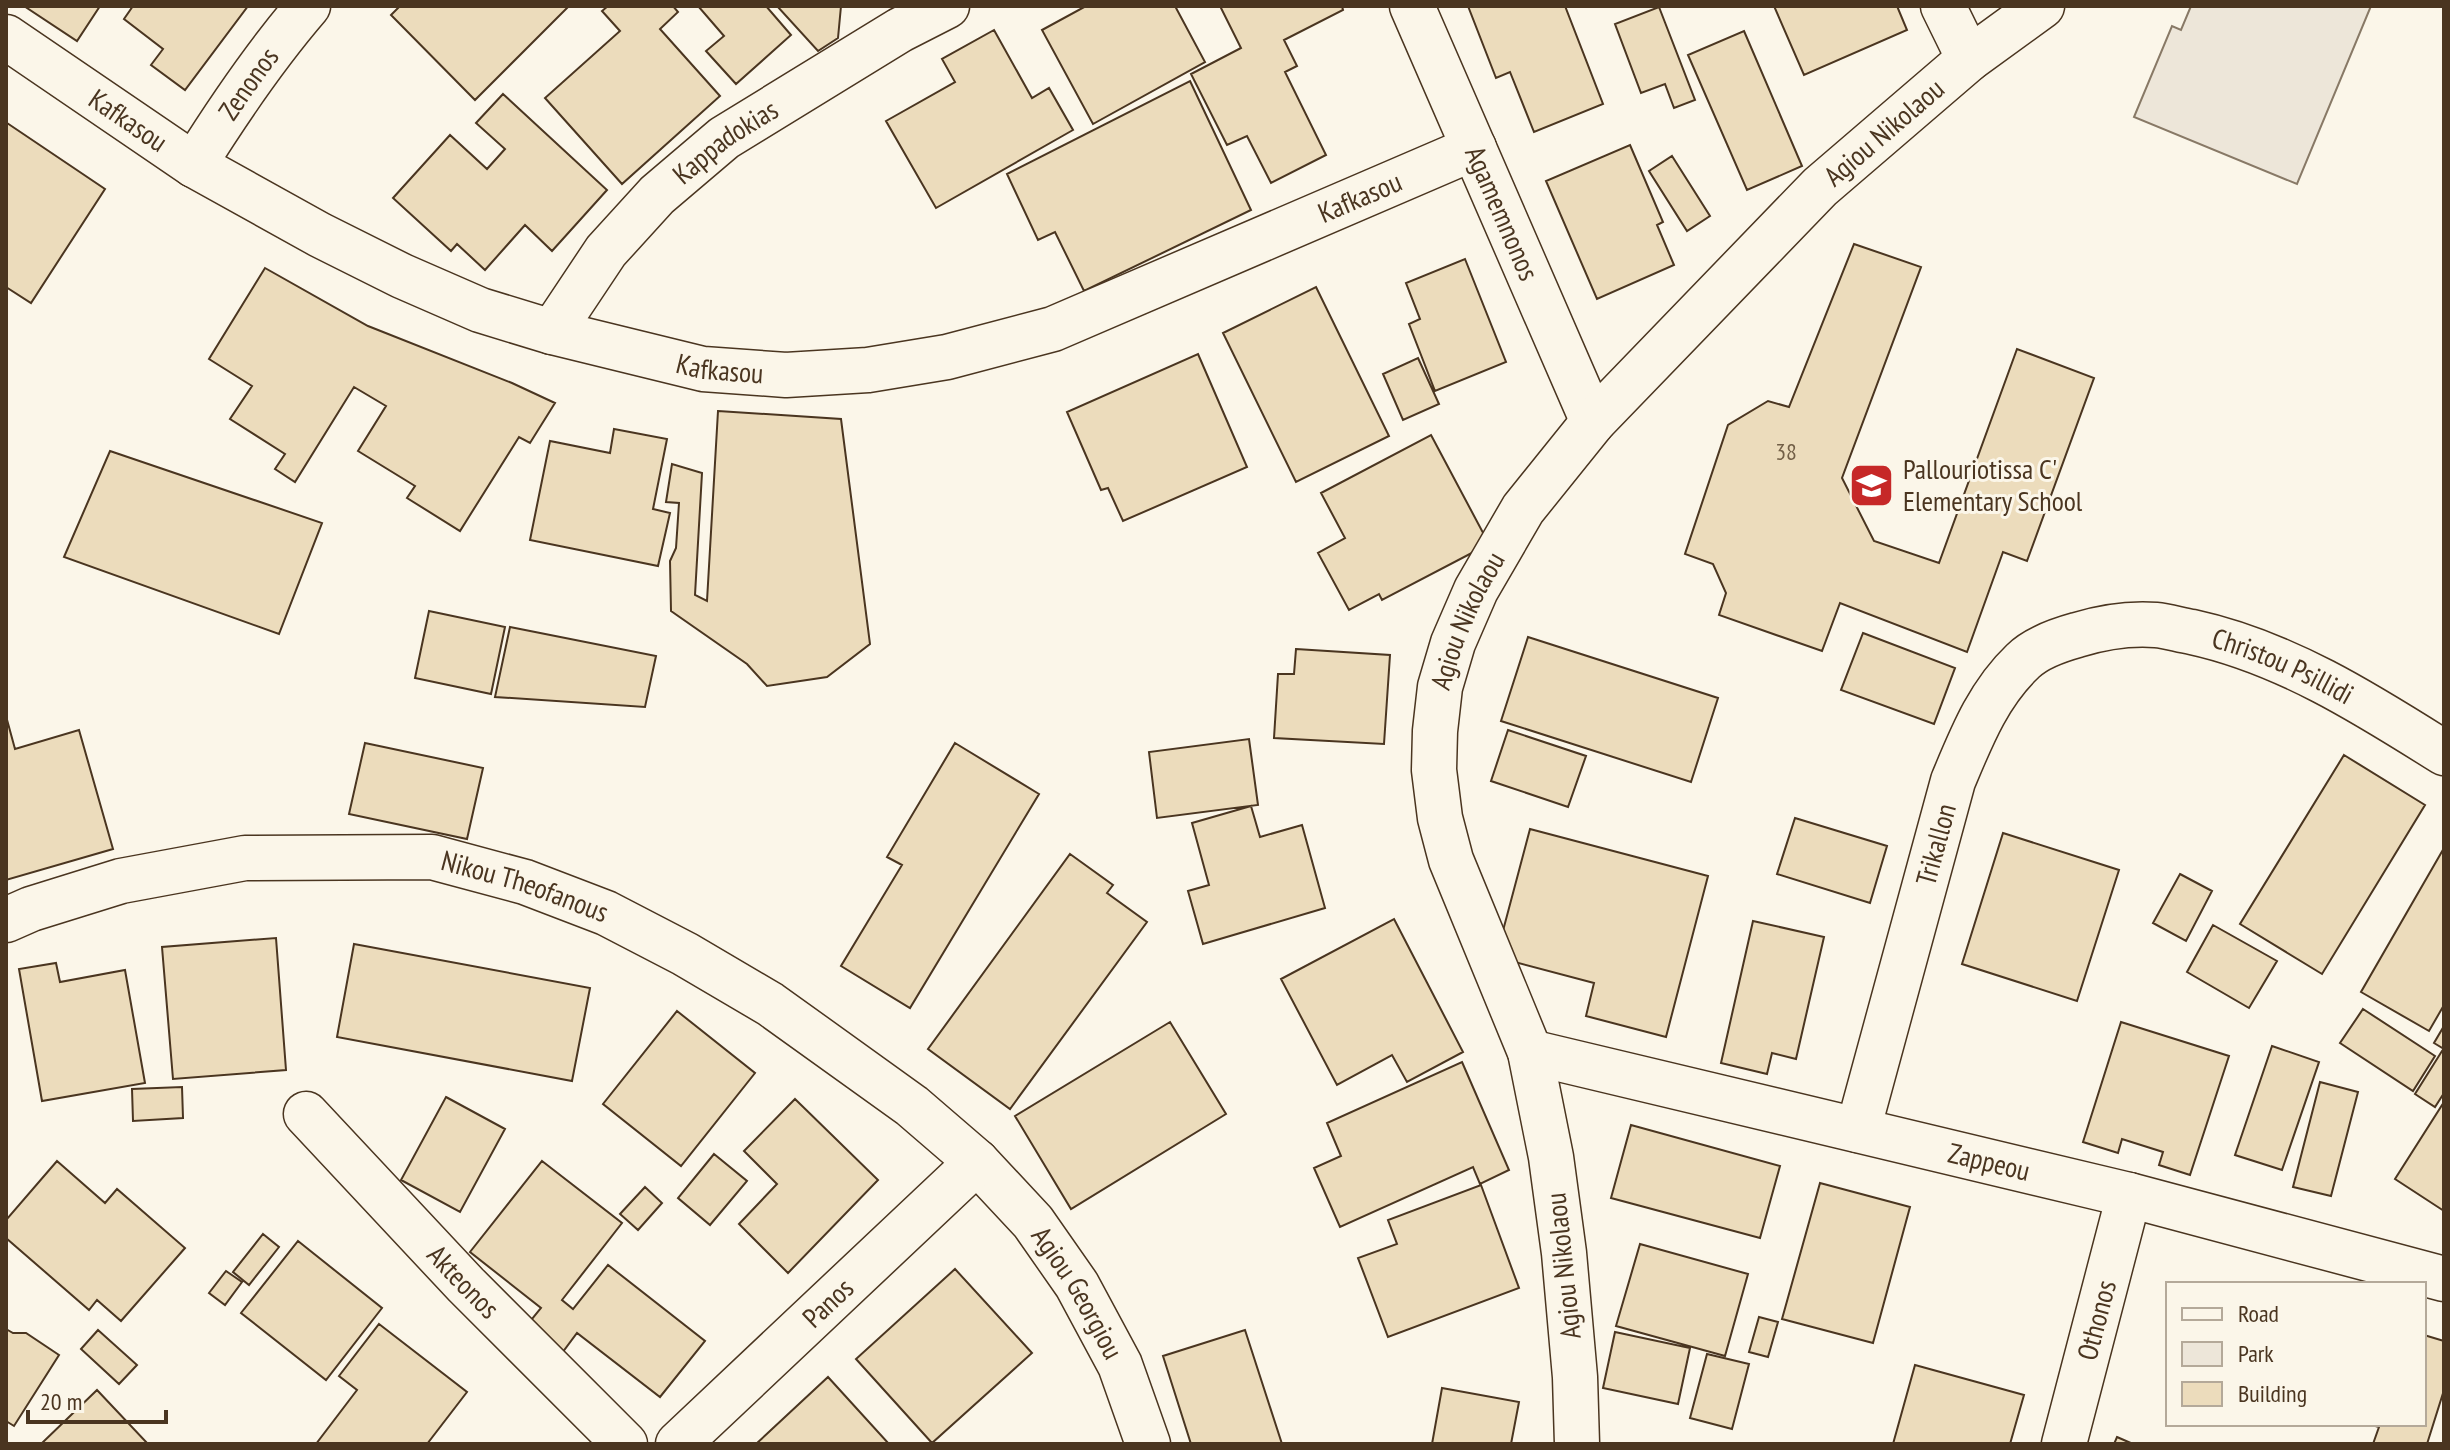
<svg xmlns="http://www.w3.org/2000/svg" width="2450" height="1450" font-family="'PT Sans Narrow',sans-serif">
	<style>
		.green { fill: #ede6d9; stroke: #887966; stroke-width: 2 }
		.building { fill: #ecdcbc; stroke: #4a3520; stroke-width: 2 }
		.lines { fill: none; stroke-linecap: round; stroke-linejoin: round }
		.minor-casing { stroke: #4a3520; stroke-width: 47 }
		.minor { stroke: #fbf6e9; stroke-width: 44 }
		.labels { text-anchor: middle; stroke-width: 6; stroke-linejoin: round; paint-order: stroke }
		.number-label { font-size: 24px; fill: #725f47 }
		.street-label { font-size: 28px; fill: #4a3520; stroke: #fbf6e9 }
		.poi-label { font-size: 28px; fill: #4a3520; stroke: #fbf6e9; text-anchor: start }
	</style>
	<rect width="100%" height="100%" fill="#fbf6e9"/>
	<path class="green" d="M2191,6H2371L2297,184L2134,117L2172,26L2181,30Z"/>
	<path class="building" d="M24,6H100L77,41Z
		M133,6H248L185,90L151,65L163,49L124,19Z
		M400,6H569L475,100L391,15Z
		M608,6H673L678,12L660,29L720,96L622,184L545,98L620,31L602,11Z
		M698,6H766L791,35L736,84L706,51L724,36Z
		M777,6H841L838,38L818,51Z
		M1086,6H1175L1205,62L1093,124L1042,30Z
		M1220,6H1342L1343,10L1284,40L1297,66L1285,72L1326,155L1271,183L1247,136L1227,145L1191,74L1241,48Z
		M1468,6H1565L1603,104L1534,132L1510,72L1496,78Z
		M1774,6H1897L1907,30L1804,75Z
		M1659,7L1695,100L1674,108L1665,84L1641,93L1615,24Z
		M994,30L1032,98L1049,88L1073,130L936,208L886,121L955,82L942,59Z
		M1744,31L1802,166L1747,190L1688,55Z
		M1190,81L1251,210L1084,291L1055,232L1038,240L1007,174Z
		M503,94L607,190L552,251L525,225L485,270L457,244L451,251L393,198L450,135L487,169L505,149L476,123Z
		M7,123L105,189L31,303L6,287Z
		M1630,145L1663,222L1657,225L1674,265L1597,299L1546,181Z
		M1672,156L1710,216L1687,231L1649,171Z
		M1854,244L1921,267L1842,478L1874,541L1939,563L2017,349L2094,378L2027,561L2003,552L1967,652L1840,603L1822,651L1719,615L1726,593L1713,564L1685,554L1728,425L1768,401L1789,407Z
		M1465,259L1506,362L1435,391L1409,324L1420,319L1406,283Z
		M265,268L368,326L512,383L555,403L530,443L519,437L460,531L407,498L415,486L358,451L386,406L354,387L295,482L275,469L285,454L230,419L252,386L209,359Z
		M1316,287L1389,436L1296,482L1223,333Z
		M1198,354L1247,467L1123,521L1108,488L1101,490L1067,412Z
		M1418,358L1439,404L1403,420L1383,374Z
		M718,411L841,419L870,644L827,677L767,686L747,664L671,611L670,561L676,548L679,503L666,502L672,464L702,473L695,595L707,601Z
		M614,429L667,439L653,509L670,513L658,566L530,540L550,441L610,453Z
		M1431,435L1489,544L1382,600L1379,594L1349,610L1318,553L1345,538L1321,493Z
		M110,451L322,523L279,634L64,557Z
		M429,611L505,627L491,694L415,678Z
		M510,627L656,656L645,707L495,697Z
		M1863,633L1955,668L1934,724L1841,690Z
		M1528,637L1718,698L1691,782L1501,721Z
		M1296,649L1390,655L1384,744L1274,738L1278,674H1294Z
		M6,716L15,749L79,730L113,849L6,880Z
		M1508,730L1586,756L1568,807L1491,781Z
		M1249,739L1258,805L1157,818L1149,752Z
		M365,743L483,768L467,839L349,814Z
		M955,743L1039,794L910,1008L841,966L902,865L887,857Z
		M2344,755L2425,805L2322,974L2240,924Z
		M1251,806L1260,837L1302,825L1325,908L1203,944L1188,891L1209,885L1192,823Z
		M1795,818L1887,846L1870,903L1777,874Z
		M1530,829L1708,876L1666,1037L1586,1016L1594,983L1496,957Z
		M2003,833L2119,870L2077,1001L1962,964Z
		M2444,848V1005L2429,1031L2361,992Z
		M1070,854L1113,885L1107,893L1147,922L1010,1109L928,1049Z
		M2180,874L2212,891L2186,941L2153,923Z
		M1394,919L1463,1052L1407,1082L1392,1055L1337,1085L1281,979Z
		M1753,921L1824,937L1796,1059L1772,1053L1767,1074L1721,1063Z
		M2213,925L2277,961L2249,1008L2187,972Z
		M276,938L286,1070L173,1079L162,947Z
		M354,944L590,988L572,1081L337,1037Z
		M56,963L60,982L125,970L145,1083L42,1101L19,969Z
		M2363,1009L2435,1056L2413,1091L2340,1043Z
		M677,1011L755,1073L681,1166L603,1104Z
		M1170,1022L1226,1114L1071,1209L1015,1116Z
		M2121,1022L2229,1056L2190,1175L2159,1165L2163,1152L2122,1139L2118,1153L2083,1142Z
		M2444,1026V1049L2434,1043Z
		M2272,1046L2319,1062L2282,1170L2235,1155Z
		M2442,1051L2444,1052V1093L2435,1107L2415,1094Z
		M1462,1062L1509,1170L1480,1184L1473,1167L1340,1227L1314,1168L1341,1156L1327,1123Z
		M2320,1082L2358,1092L2331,1196L2293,1187Z
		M182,1087L183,1118L133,1121L132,1089Z
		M446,1097L505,1129L460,1212L401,1180Z
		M795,1099L878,1180L788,1273L739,1224L777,1184L744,1151Z
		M2444,1102V1211L2395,1179Z
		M1631,1125L1780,1166L1760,1238L1611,1198Z
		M714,1154L747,1181L710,1225L678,1198Z
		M57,1161L105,1203L117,1189L185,1248L121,1321L97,1300L89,1310L6,1238V1220Z
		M542,1161L622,1223L562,1300L573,1309L608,1265L705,1341L660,1397L577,1333L562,1353L527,1325L541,1308L470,1252Z
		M1820,1183L1910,1207L1873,1343L1782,1319Z
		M1481,1185L1519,1288L1388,1337L1358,1258L1397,1244L1388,1220Z
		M645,1187L662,1203L638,1230L620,1214Z
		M263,1234L279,1247L249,1285L233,1272Z
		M298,1241L382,1308L326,1380L241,1313Z
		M1640,1244L1748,1274L1725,1356L1616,1326Z
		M955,1269L1032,1353L932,1443L856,1359Z
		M226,1271L242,1282L225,1305L209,1293Z
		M1759,1317L1778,1322L1768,1357L1749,1352Z
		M379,1324L467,1392L427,1444H316L357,1390L339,1376Z
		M6,1329L13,1333H26L59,1355L14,1426L6,1421Z
		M98,1330L137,1365L119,1384L81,1349Z
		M1245,1330L1282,1444H1191L1163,1356Z
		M1615,1332L1690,1348L1678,1404L1603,1388Z
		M2424,1335L2444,1341V1390L2427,1444H2373L2379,1427L2368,1424H2424Z
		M1707,1354L1749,1364L1732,1429L1690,1418Z
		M1915,1365L2024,1395L2010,1444H1893Z
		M828,1377L889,1444H756Z
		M1442,1388L1519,1402L1511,1444H1432Z
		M97,1390L148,1444H41Z
		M2117,1437L2133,1444H2114Z"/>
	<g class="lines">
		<defs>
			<g id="minor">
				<path id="s1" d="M1412,6L1593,422"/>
				<path d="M1943,6L1969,59"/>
				<path id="s2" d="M6,37L194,165L320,235L402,276L480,310L552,332L703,369L786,375L868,370L947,357L1053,329L1474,148"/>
				<path id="s3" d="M194,165C229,109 265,56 308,6"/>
				<path id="s4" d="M552,332L606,251L657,195L724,138L900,30L947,6"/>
				<path id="s5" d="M6,920L31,909L121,881L245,858L432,857L525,882L606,913L685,954L770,1004L912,1106L977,1162L1033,1222L1077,1285L1120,1365L1148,1444"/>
				<path id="s6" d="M1530,1052L2129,1195L2444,1279"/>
				<path id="s7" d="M306,1114L466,1285L625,1444"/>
				<path id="s8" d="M1858,1130L1953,781C1971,738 1988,694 2023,661C2036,648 2059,640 2077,635C2103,627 2129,623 2156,625C2167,626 2180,630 2192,632C2284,652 2365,703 2444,753"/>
				<path id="s9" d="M678,1444L977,1162"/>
				<path id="s10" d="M1577,1444L1575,1377L1564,1253L1551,1157L1530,1052L1451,860L1440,818L1434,770L1435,731L1440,687L1453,643L1476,590L1523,509L1593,422L1820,187L1969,59L2042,6"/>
				<path id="s11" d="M2064,1444L2129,1195"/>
			</g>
		</defs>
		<use href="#minor" class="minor-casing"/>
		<use href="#minor" class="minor"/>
	</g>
	<defs>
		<symbol id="school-square" viewBox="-11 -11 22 22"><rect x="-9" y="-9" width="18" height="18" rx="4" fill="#c62828" stroke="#fbf6e9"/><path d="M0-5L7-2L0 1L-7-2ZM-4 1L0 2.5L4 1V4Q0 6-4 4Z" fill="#fff"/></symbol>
	</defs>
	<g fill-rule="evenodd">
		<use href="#school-square" x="1846" y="460" width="51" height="51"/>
	</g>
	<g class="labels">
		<g class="number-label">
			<text x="1786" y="460">38</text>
		</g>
		<g class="street-label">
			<text dy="10" stroke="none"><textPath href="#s3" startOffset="98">Zenonos</textPath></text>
			<text dy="10" stroke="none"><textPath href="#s2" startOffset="148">Kafkasou</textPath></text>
			<text dy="10" stroke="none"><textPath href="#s10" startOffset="1498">Agiou Nikolaou</textPath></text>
			<text dy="10" stroke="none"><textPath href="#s4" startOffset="260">Kappadokias</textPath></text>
			<text dy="10" stroke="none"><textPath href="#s2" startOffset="1468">Kafkasou</textPath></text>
			<text dy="10" stroke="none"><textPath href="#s1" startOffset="226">Agamemnonos</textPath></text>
			<text dy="10" stroke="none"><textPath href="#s2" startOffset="796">Kafkasou</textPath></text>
			<text dy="10" stroke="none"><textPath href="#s10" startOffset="850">Agiou Nikolaou</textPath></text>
			<text dy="10" stroke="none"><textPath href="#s8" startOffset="776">Christou Psillidi</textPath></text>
			<text dy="10" stroke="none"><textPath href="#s8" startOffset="296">Trikallon</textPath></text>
			<text dy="10" stroke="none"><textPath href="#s5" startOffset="532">Nikou Theofanous</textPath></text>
			<text dy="10" stroke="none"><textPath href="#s6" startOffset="472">Zappeou</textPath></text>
			<text transform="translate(1563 1266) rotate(-96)" y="10">Agiou Nikolaou</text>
			<text dy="10" stroke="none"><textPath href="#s7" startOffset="230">Akteonos</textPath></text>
			<text dy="10" stroke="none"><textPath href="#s5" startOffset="1232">Agiou Georgiou</textPath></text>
			<text dy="10" stroke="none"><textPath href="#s9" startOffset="206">Panos</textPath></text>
			<text dy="10" stroke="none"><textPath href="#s11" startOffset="128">Othonos</textPath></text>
		</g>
		<g class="poi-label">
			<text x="1903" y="479">Pallouriotissa C'<tspan x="1903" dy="32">Elementary School</tspan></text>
		</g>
	</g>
	<rect width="2450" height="1450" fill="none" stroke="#4a3520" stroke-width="16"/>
	<rect x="2166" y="1282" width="260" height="144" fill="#fbf6e9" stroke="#b4a999" stroke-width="2"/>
	<rect x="2182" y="1308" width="40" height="12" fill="#fbf6e9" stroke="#b4a999" stroke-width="2"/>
	<text x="2238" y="1322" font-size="24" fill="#4a3520">Road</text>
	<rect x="2182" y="1342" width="40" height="24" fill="#ede6d9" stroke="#b4a999" stroke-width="2"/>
	<text x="2238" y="1362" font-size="24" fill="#4a3520">Park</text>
	<rect x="2182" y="1382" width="40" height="24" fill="#ecdcbc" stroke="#b4a999" stroke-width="2"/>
	<text x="2238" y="1402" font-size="24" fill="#4a3520">Building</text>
	<path d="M28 1410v12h138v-12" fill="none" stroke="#4a3520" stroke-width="4"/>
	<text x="40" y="1410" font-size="24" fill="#4a3520" stroke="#fbf6e9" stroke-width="6" paint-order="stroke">20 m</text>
</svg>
